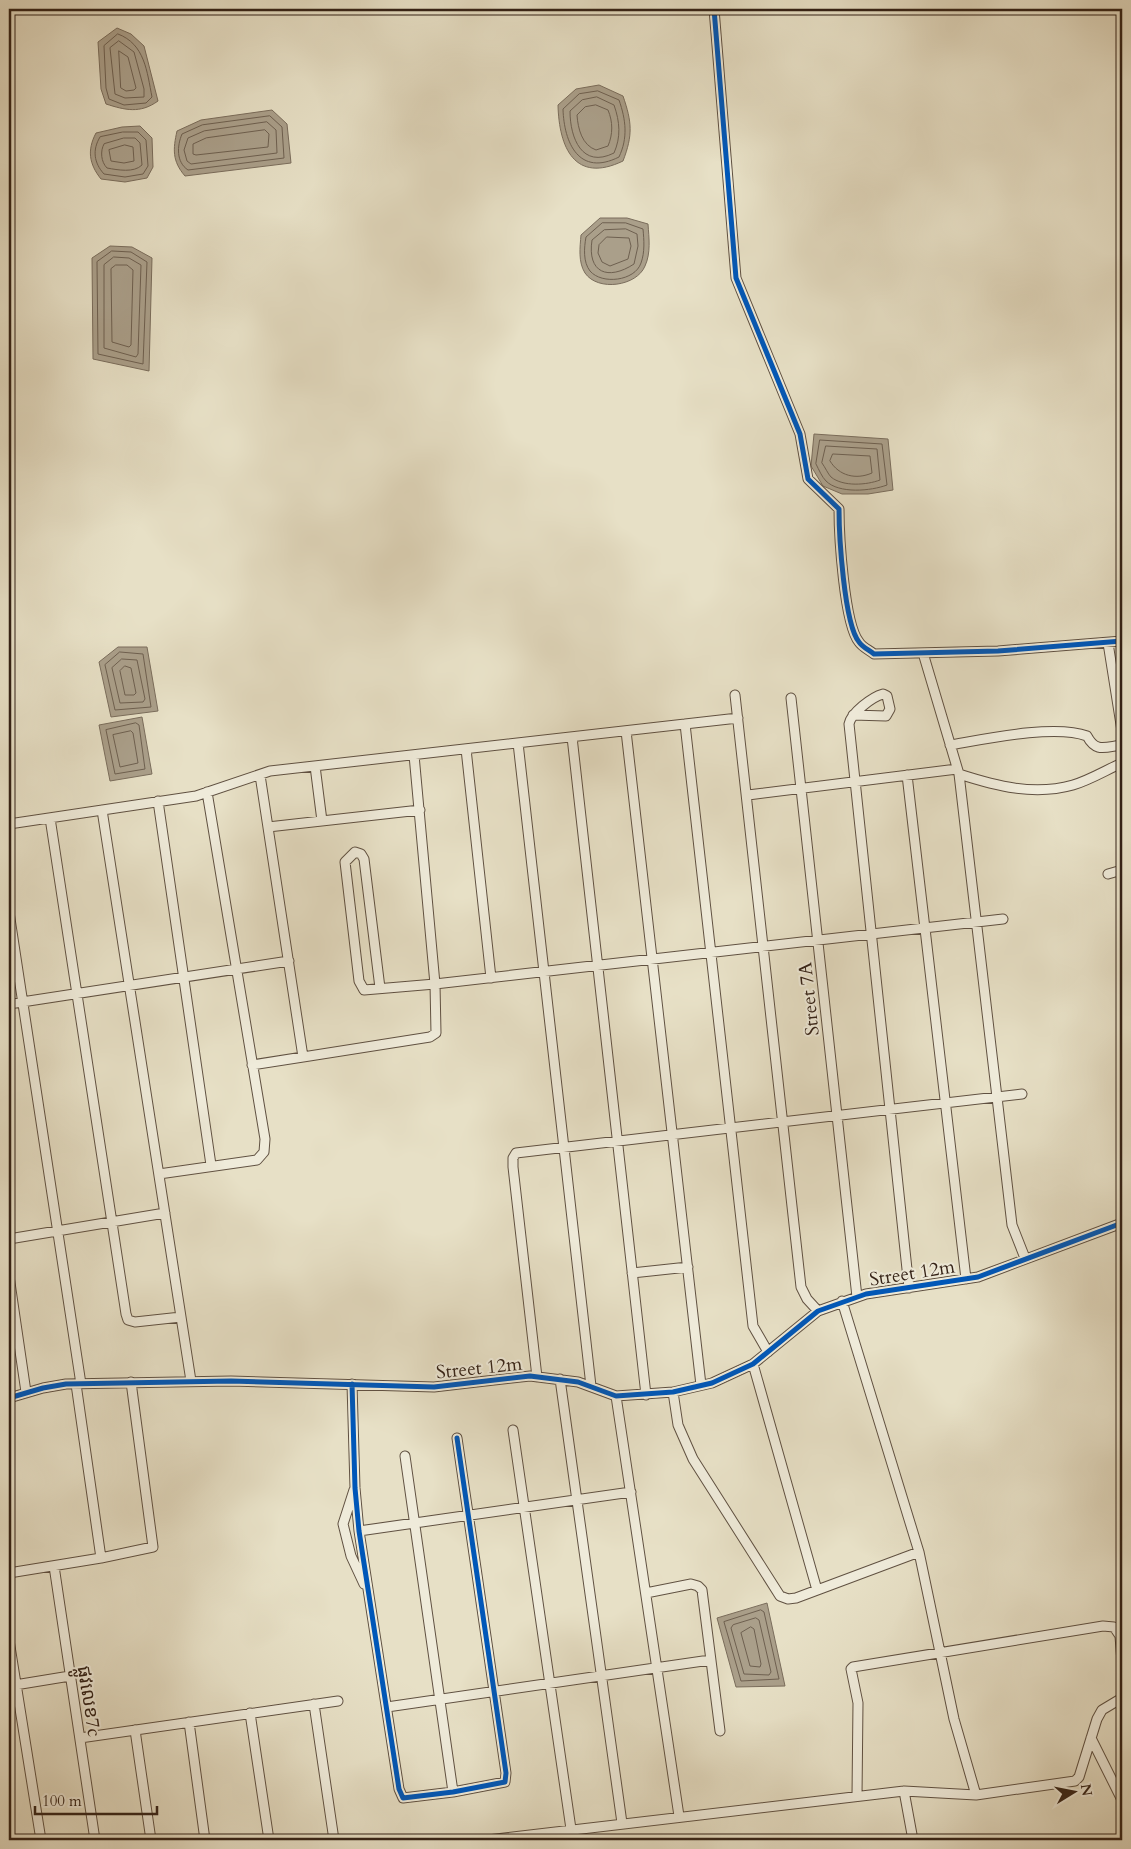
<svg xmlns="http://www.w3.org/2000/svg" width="1131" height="1849" font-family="Cardo,'Noto Sans Khmer',serif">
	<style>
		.water { fill: #aa9f8a; stroke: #7a6d5c }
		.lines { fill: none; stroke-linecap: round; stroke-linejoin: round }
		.shore { stroke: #6e6050; stroke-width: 1 }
		.minor-casing { stroke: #605142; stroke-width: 11 }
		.minor { stroke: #efebda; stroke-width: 9 }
		.cycleway-casing { stroke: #efebda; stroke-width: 8 }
		.cycleway { stroke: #0057b8; stroke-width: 5 }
		.labels { text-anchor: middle; stroke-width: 4; stroke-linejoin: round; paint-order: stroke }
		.street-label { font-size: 19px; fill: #332116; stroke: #efebda }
	</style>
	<rect width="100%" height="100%" fill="#e7e0c6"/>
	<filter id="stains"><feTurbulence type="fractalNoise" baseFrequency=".004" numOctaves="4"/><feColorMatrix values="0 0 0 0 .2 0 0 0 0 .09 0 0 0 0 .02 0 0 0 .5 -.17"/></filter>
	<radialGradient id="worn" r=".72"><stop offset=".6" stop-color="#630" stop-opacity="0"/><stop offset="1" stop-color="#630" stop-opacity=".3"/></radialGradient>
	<path class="water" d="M117,28L131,34L144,46L158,101C140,114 125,110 106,104L101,89L98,42Z
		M599,85L623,96C632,122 633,135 623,161C575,184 559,148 558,105L576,89Z
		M272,110L287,124L291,163L185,176C172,161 173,149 177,131L201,120Z
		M140,126L152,138L153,167L147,178L125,182L101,179C89,164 87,150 96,133L122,127Z
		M600,218H627L648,224C649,238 651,253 645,266C637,286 598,292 585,273C578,262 580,247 581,235Z
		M110,246L132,247L152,258L149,371L93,359L92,258Z
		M814,434L888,439L893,490L868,494H842L823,486L811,466Z
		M118,647H147L158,711L111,717L99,662Z
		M142,717L152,774L110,781L99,725Z
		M767,1603L785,1686L736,1687L717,1618Z"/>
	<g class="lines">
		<path class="shore" d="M118,34C145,44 147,72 152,97L146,103L124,105L109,99L106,88L104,46Z
			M119,41L134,52L144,89V97L125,98L115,94L110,48Z
			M119,51L128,57L136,88L134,90L126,91L121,88Z
			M598,91L619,100C626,120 628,138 619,157C579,177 564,143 563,109L579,94Z
			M597,97L614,105C620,122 621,137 614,153C582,169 570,138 570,111L582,100Z
			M596,105L608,110C613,122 613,134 608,146L596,150C582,145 578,129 577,115L585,107Z
			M270,116L282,127L284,158L188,170C176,162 177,146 182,134L202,125Z
			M267,122L276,130L277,153L191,164L187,161L184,150L188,138L204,131Z
			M265,130L269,134L268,147L196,155L193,154V144L206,138Z
			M123,132H138L146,140L148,166L143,174L125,177L104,174C94,163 92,150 100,137Z
			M124,138H135L140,143L142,165C134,173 118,170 107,168C101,162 100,151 104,144Z
			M125,145L133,147L134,161L124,163L111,161L109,150Z
			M626,223L643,229C644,240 645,252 641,263C635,281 602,285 590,271C583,262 584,248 586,237L602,223Z
			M626,229L637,234L638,246L634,264C608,281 587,273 592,240L604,230Z
			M607,237L629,238L631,246L628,259L610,266L602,262L598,253L599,245Z
			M112,251L131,252L147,262L143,364L98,354L97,262Z
			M114,257L129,258L141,265L138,354L136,357L104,348V265Z
			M116,265H127L133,270L131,345L129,347L112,342L111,269Z
			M820,440L882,444L887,485C871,491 839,494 826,481C822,477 819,470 816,464Z
			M826,446L877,449L880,480C867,485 843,487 831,477C828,474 825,467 822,463Z
			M833,454L870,456L872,473C856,480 839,476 830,461Z
			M120,652L143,654L151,707L115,710L105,665Z
			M122,659L137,660L145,699L143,702L120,703L112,668Z
			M125,666L131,668L136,693L134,695H125L120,671Z
			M136,723L139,725L145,769L115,774L106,730Z
			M131,731L133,733L138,763L120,767L113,735Z
			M761,1610L764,1612L779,1679L741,1681L724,1622Z
			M756,1618L759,1620L771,1672L769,1675L744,1674L731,1628L733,1625Z
			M751,1627L754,1629L761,1664L760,1667L750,1666L741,1633Z"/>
		<defs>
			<path id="minor" d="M714,9L736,278L800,434L808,479L839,509C839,534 844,624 859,642C862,647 869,650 874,654L998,651L1122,641
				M1108,643L1122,731
				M923,653L959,774C996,786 1034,796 1073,785C1090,780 1106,770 1122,763
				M735,695L801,1287L807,1299L818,1311
				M791,698L857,1297
				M853,715L886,716L890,709L887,696L883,694C872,697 851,713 849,724L909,1288
				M685,724L753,1326L768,1352
				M626,731L701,1385
				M572,737L646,1395
				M518,743L591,1386
				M950,745C985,739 1055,724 1087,736C1096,753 1105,747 1122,745
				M466,749L491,978
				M414,755L435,984L1003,919
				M315,766L322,821
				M959,774L1012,1225L1025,1258
				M907,775L966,1279
				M748,795L957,769
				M158,801L211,1165
				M102,810L191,1381
				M50,818L126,1314L128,1320L135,1322L181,1317
				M9,824L196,796L270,771L738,718
				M268,827L420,810
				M1108,874L1122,870
				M9,912L81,1384
				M9,1004L289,961
				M303,1057L430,1037L436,1033L435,984L364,990L359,981L345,862L355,852L361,854L364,859L380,988
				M252,1065L303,1057L260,775
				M159,1174L257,1160L264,1152L265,1139L207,792
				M9,1239L165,1213
				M632,1273L688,1267
				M9,1276L26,1392
				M842,1301L919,1552L954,1719L976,1795
				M753,1364L817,1590
				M537,1377L513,1167V1158L516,1153L1022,1094
				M560,1379L622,1823
				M352,1384L355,1488L359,1531L399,1789L403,1798L453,1792L505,1782L506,1773L457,1438
				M673,1392L678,1425L693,1459L780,1596L788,1599L796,1598L919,1552
				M616,1396L679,1816
				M9,1398L43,1388L66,1384L231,1381L434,1387L530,1376L578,1382L616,1396L673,1392L712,1383L753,1364L818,1311L866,1294L978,1277L1122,1223
				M513,1430L571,1829
				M405,1456L453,1792
				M354,1490L343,1524L351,1556L364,1584
				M359,1531L631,1492
				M101,1558L153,1547L131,1382
				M54,1566L95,1840
				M9,1573L101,1558L76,1384
				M646,1593L691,1584L698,1586L702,1590L720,1731
				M9,1640L41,1840
				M9,1686L70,1676
				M314,1704L334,1840
				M387,1707L710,1660
				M250,1713L269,1840
				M189,1722L205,1840
				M135,1730L151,1840
				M80,1738L338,1701
				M1091,1738L1122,1800
				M904,1791L913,1840
				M857,1796L858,1703L851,1669L853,1667L1103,1626L1114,1627L1120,1636L1122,1662
				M488,1840L904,1791L976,1795L1075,1781L1079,1777L1097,1719L1102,1710L1122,1698"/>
		</defs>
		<use href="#minor" class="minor-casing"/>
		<use href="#minor" class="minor"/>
		<defs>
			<path id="cycleway" d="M714,9L736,278L800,434L808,479L839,509C839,534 844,624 859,642C862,647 869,650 874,654L998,651L1122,641
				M352,1384L355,1488L359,1531L399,1789L403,1798L453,1792L505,1782L506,1773L457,1438
				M9,1398L43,1388L66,1384L231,1381L434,1387L530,1376L578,1382L616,1396L673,1392L712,1383L753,1364L818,1311L866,1294L978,1277L1122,1223"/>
		</defs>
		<use href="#cycleway" class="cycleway-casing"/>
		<use href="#cycleway" class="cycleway"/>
	</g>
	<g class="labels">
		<g class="street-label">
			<text transform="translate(808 999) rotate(-96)" y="7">Street 7A</text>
			<text transform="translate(912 1272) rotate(-9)" y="7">Street 12m</text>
			<text transform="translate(479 1367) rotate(-6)" y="7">Street 12m</text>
			<text transform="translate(90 1701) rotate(81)" y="7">ផ្លូវលេខ7c</text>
		</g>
	</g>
	<rect width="1131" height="1849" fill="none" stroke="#e7e0c6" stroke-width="30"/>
	<rect x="10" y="10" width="1111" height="1829" fill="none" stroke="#332116" stroke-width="2.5"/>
	<rect x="15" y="15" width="1101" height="1819" fill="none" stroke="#332116"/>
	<g transform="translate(1074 1792) rotate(80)" stroke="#efebda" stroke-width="4" paint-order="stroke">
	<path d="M0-4L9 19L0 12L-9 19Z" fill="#332116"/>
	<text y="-8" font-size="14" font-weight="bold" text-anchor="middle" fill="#332116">N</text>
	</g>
	<path d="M35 1806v8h122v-8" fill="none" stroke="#332116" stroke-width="2.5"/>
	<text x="42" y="1806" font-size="15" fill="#332116" stroke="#efebda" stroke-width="4" paint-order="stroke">100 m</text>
	<rect width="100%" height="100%" filter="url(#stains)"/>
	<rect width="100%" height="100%" fill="url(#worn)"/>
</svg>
